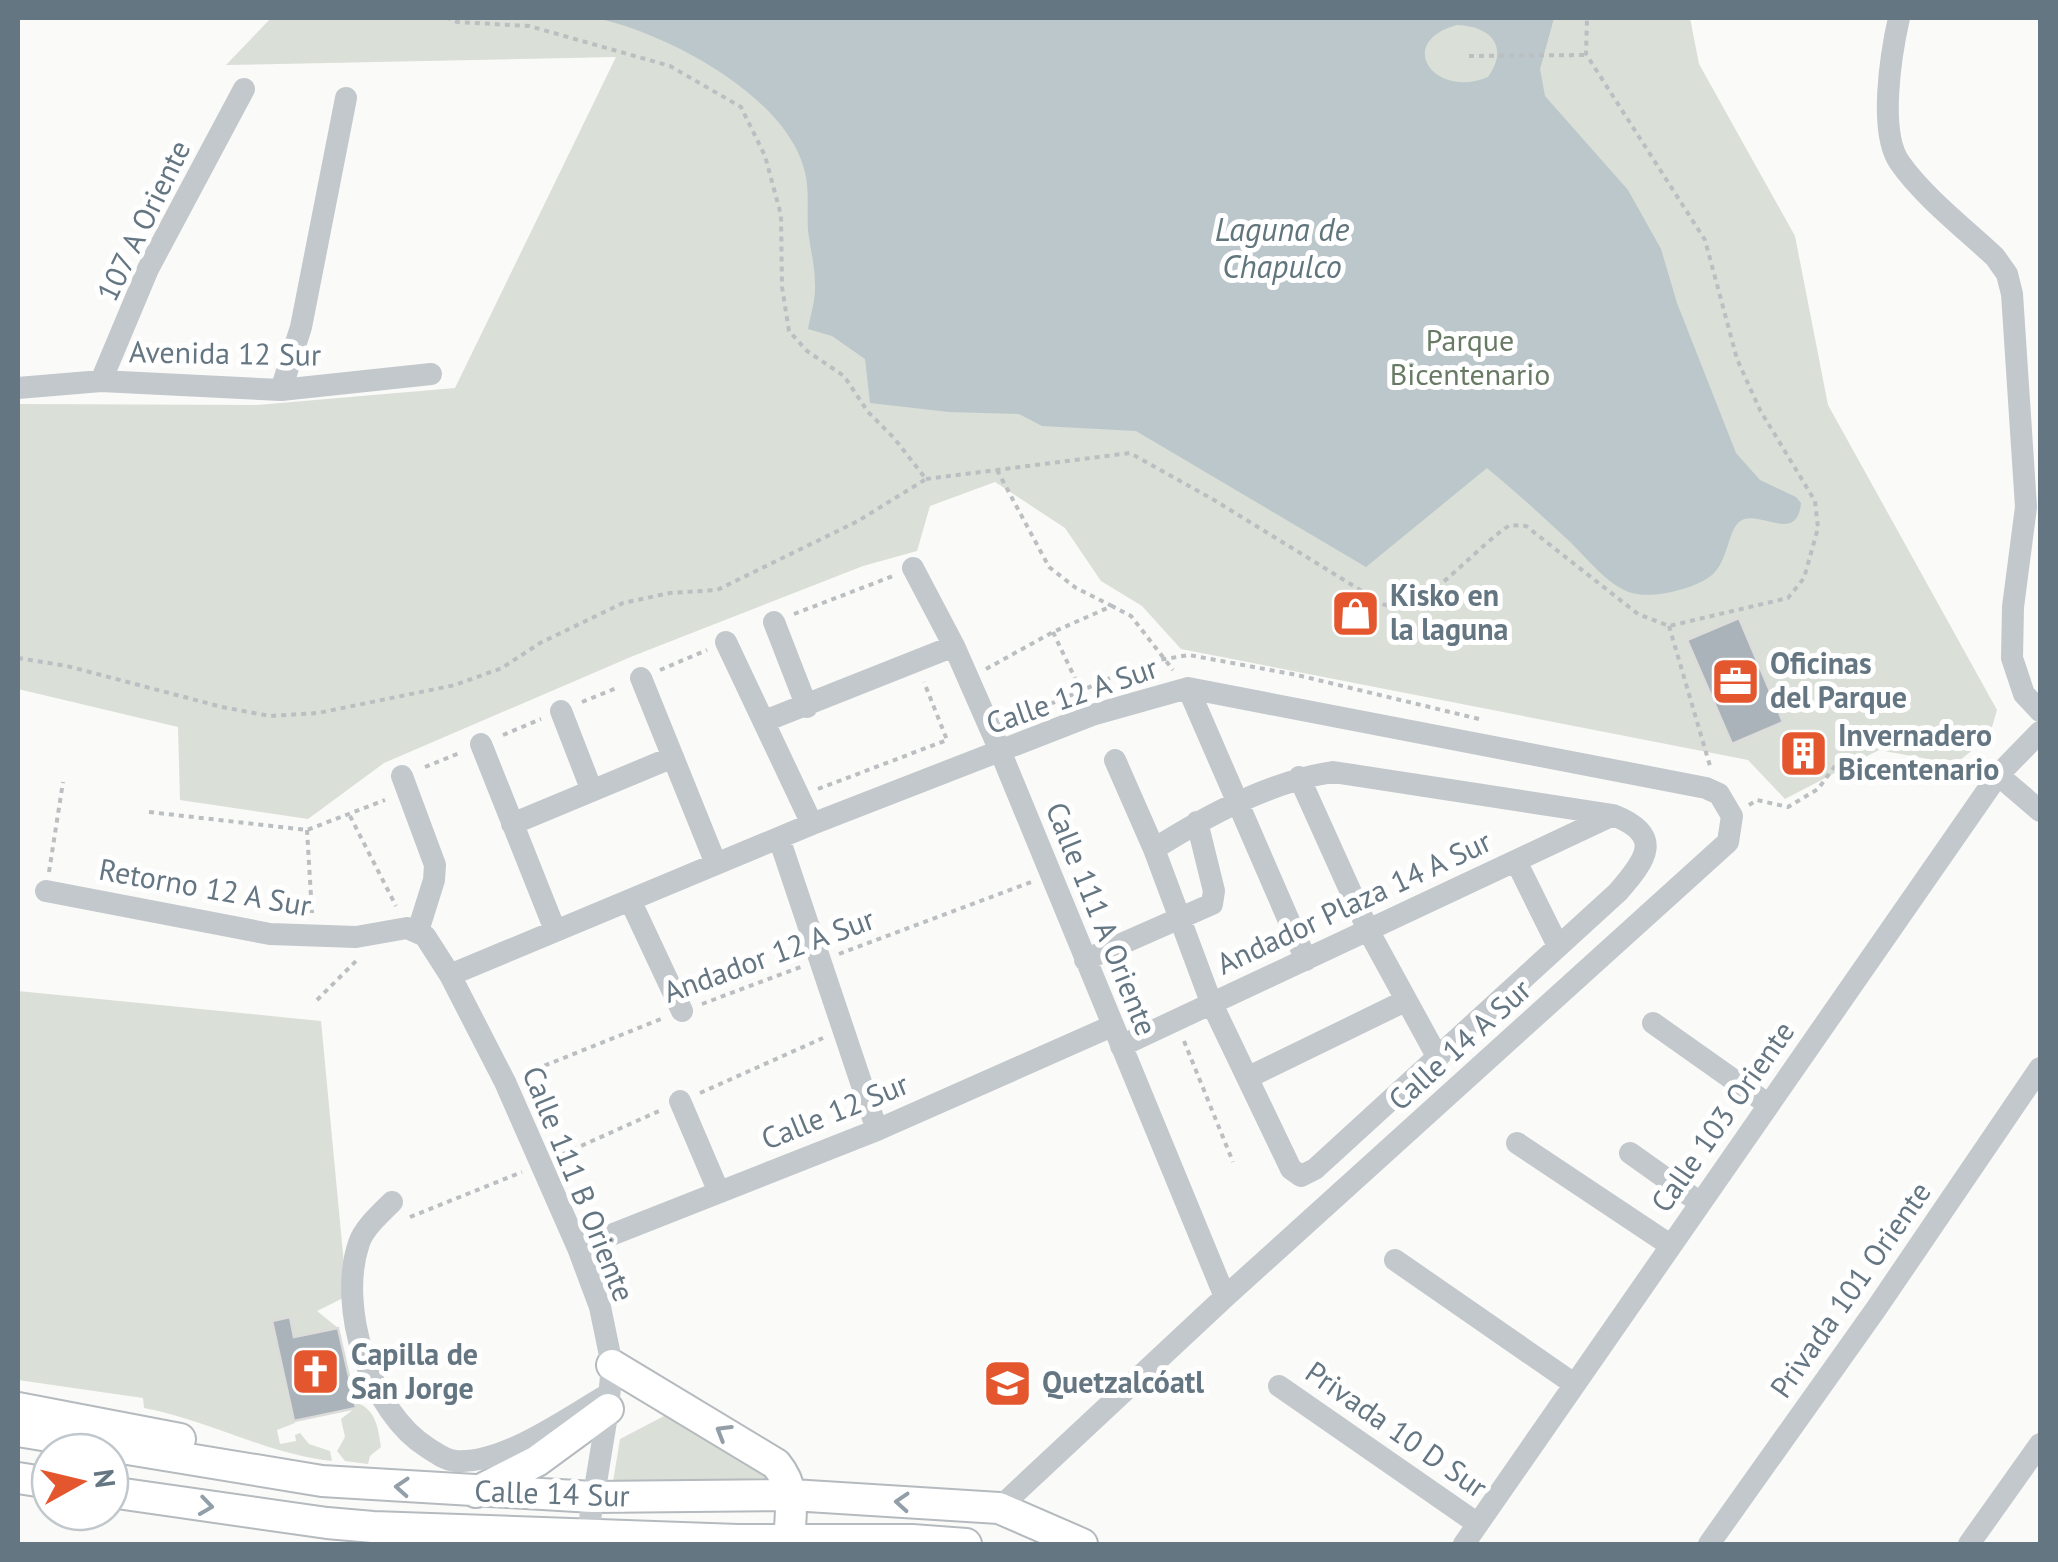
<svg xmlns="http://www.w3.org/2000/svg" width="2058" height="1562" font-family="'PT Sans',sans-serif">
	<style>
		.green { fill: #dadfd7 }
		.water { fill: #bbc7cb; fill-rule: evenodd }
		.building { fill: #aab3b9; stroke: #dcdcda; stroke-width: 2.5 }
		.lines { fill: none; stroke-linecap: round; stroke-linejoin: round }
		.major-casing { stroke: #b5babe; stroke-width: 34 }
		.path { stroke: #bbbfc2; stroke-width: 4; stroke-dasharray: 5 5; stroke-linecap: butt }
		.minor { stroke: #c3c8cc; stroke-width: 22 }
		.major { stroke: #fff; stroke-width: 30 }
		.oneway { stroke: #939fa8 }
		.labels { text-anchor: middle; stroke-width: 10; stroke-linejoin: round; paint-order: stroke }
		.street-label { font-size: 30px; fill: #657683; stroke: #fff }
		.park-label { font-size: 30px; fill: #687a64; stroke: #fff }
		.poi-label { font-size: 30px; font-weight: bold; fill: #657683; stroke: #fff; text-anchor: start }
		.water-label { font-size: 32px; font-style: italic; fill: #60757c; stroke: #fff }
	</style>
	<rect width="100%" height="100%" fill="#fafaf8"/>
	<path class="green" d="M271,18H1690L1699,64L1795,236L1828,405L1997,710L1989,737L1955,764L1879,750L1785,799L1748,760L1181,649L1142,606L1101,581L1065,528L995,482L930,506L917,551L863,566L633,656L384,763L308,819L180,800L178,727L18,689V404L257,405L455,388L616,57L226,65Z
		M18,991L321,1021L347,1296L317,1311L338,1328L294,1337L291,1324L275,1332L295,1423L277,1430L280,1444L296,1441L295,1435L300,1433L309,1444L330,1451L332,1461C266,1454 209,1420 144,1408L143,1398L18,1380Z
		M355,1402C376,1409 378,1427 381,1447L370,1456L368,1464L345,1461L337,1451L345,1437L341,1419L355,1408Z
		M666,1415L780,1482H613L620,1439Z"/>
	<path class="water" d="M596,18H1554L1540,69L1545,96L1628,190L1661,249L1677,303L1736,453L1760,480L1796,497L1801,503C1797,546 1757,507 1739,522C1728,531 1728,561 1712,575C1695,589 1653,599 1632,593C1607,586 1586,556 1567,539C1541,515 1515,491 1487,468L1366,567L1136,431L1042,426L1019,414L949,412L870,403L865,359L832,336L808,329C811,314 816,298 815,283C815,266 810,248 808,230C807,213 809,194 806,177C792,98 667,33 596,18ZM1457,25C1490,26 1510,46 1488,77C1434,100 1394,42 1457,25Z"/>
	<path class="building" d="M1739,618L1783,722L1732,744L1687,640Z
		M1807,731L1823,765L1800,776L1784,742Z
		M290,1317L294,1337L338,1328L356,1408L294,1421L272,1321Z"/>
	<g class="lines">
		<defs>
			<path id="major" d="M612,1365L776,1464C796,1488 791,1511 789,1540
				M18,1408L180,1439
				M18,1431L322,1481L593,1497L792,1495L999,1508L1082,1544
				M18,1478L50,1483
				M110,1492L327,1523L373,1527L738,1540H912L966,1544
				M476,1492L537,1461L608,1409"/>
		</defs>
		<use href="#major" class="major-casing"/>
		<path class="path" d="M1469,56L1584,55
			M997,470L1049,567L1076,588L1112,606
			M926,479L1130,453L1214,500L1383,604C1385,605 1396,608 1399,608C1427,606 1482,542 1510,525L1526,526L1638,614L1669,626L1788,598L1804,578L1818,528L1815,501L1760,410L1737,359L1705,240L1586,54L1587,18
			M794,614L893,576
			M1669,626L1710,766
			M1053,632L1081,691
			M18,658L67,666L222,707L270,716L318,713L455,685L502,668L540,643L623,603L670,593L717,590L858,521L926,479L894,438L868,412L844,376L807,351L789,331L782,287L781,215L765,156L741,107L670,66L529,26L457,22L448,18
			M986,669L1053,632L1112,606L1131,616L1173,670
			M660,670L707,650
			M582,702L619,687
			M1032,712L1147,662L1189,655L1297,675L1479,719
			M503,735L541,719
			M425,767L462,752
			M818,789L947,740L924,682
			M1749,805L1757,800L1788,807L1818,789L1838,762L1913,764L1973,772
			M149,812L307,830L385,800
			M350,816L396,906
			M307,830L312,913
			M49,872L63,782
			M839,954L1031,882
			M317,1000L357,960
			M702,1004L801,967
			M1184,1041L1233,1162
			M526,1073L661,1019
			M700,1093L823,1038
			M563,1154L659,1111
			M410,1217L522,1172"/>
		<path class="minor" d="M1899,18C1891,53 1878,133 1900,163C1923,196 1965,229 1995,257L2007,274L2012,294L2026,507L2013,607L2012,658L2024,694L2040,711
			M101,381L148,269L244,89
			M18,388L101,381L281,390L431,374
			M281,390L301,327L346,98
			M913,568L954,646L1001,753L1225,1297
			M774,622L807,707
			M726,642L812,824
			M641,678L716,864
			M1188,688L1306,960
			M561,711L592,791
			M765,721L954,646
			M481,744L555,930
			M1115,760L1154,849L1211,1002L1291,1169L1301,1176L1315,1169L1618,892C1647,859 1664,835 1613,815L1333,772C1269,782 1208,815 1154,849
			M1998,775L2040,811
			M402,776L435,865L434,880L418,931
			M1299,777L1368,930L1438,1058
			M512,824L673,757
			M779,838L877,1130
			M1516,861L1558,946
			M46,891L270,934L356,937L407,928L425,936L450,975L505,1082L578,1248L600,1307L612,1365L608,1409L586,1544
			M630,900L682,1011
			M1085,960L1212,904L1214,891L1197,822
			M450,975L812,824L1092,715L1188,688L1706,788L1719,794L1732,816L1728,842L1225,1297L999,1508
			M1653,1023L1769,1105
			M1121,1046L1613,815
			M1249,1077L1405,1001
			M680,1101L718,1190
			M1517,1143L1670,1245
			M1630,1153L1699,1202
			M392,1202C380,1214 364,1228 359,1243C337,1307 370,1412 428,1448C436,1453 445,1460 455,1461C503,1465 567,1418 607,1395
			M578,1248L877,1130L1112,1026
			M1395,1260L1574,1384
			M1279,1386L1478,1524
			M1464,1544L1998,775L2040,732
			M1709,1544L1876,1309L2040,1068
			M1969,1544L2040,1444"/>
		<use href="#major" class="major"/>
	</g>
	<defs><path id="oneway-chevron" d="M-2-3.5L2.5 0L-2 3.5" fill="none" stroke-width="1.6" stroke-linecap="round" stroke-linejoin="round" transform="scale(2.5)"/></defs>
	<g class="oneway">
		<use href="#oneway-chevron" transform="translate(723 1432) rotate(-149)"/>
		<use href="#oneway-chevron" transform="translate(402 1487) rotate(-176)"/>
		<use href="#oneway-chevron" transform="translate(902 1502) rotate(-176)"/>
		<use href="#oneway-chevron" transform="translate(206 1506) rotate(8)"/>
	</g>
	<defs>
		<symbol id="shop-square" viewBox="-11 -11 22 22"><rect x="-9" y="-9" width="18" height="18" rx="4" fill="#e4572e" stroke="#fff"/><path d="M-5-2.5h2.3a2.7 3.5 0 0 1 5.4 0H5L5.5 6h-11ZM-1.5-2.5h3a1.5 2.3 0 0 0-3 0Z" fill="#fff"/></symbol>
		<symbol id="office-square" viewBox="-11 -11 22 22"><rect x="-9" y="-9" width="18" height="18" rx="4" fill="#e4572e" stroke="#fff"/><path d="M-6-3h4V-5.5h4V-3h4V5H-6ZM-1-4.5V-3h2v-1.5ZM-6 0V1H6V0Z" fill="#fff"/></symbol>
		<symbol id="building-square" viewBox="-11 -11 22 22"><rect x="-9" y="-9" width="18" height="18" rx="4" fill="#e4572e" stroke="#fff"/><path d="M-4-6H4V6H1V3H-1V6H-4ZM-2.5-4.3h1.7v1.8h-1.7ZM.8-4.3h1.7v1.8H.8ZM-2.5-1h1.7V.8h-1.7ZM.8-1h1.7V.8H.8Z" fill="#fff"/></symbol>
		<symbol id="church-square" viewBox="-11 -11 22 22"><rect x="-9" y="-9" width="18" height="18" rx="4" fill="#e4572e" stroke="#fff"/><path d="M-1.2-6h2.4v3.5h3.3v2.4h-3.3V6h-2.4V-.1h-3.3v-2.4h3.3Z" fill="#fff"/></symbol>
		<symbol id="school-square" viewBox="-11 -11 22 22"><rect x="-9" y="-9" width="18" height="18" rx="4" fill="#e4572e" stroke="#fff"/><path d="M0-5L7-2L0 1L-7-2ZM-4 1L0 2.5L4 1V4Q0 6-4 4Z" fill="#fff"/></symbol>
	</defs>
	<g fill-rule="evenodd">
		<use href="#shop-square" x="1328" y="586" width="55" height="55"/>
		<use href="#office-square" x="1708" y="654" width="55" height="55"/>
		<use href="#building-square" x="1776" y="726" width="55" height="55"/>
		<use href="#church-square" x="288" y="1344" width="55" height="55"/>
		<use href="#school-square" x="980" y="1356" width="55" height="55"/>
	</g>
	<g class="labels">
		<g class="street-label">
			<text transform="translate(144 221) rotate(-64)" y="10">107 A Oriente</text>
			<text transform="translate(225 354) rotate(1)" y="10">Avenida 12 Sur</text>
			<text transform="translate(1072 696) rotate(-19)" y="10">Calle 12 A Sur</text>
			<text transform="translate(205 888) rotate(10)" y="10">Retorno 12 A Sur</text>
			<text transform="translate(1354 903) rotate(-25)" y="10">Andador Plaza 14 A Sur</text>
			<text transform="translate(1101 919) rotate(68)" y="10">Calle 111 A Oriente</text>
			<text transform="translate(769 956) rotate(-20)" y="10">Andador 12 A Sur</text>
			<text transform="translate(1460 1045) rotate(-42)" y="10">Calle 14 A Sur</text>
			<text transform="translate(835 1112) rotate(-22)" y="10">Calle 12 Sur</text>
			<text transform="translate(1723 1117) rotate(-55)" y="10">Calle 103 Oriente</text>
			<text transform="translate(578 1184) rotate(68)" y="10">Calle 111 B Oriente</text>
			<text transform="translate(1851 1290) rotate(-55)" y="10">Privada 101 Oriente</text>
			<text transform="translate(1396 1430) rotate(35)" y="10">Privada 10 D Sur</text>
			<text transform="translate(552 1494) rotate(2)" y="10">Calle 14 Sur</text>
		</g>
		<g class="park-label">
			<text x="1470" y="351">Parque<tspan x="1470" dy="34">Bicentenario</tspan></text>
		</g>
		<g class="poi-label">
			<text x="1390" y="606">Kisko en<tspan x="1390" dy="34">la laguna</tspan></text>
			<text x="1770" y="674">Oficinas<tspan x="1770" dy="34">del Parque</tspan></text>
			<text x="1838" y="746">Invernadero<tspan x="1838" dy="34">Bicentenario</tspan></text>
			<text x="351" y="1365">Capilla de<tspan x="351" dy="34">San Jorge</tspan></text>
			<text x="1042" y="1393">Quetzalcóatl</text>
		</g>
		<g class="water-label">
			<text x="1282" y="241">Laguna de<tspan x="1282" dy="37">Chapulco</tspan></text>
		</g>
	</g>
	<rect width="2058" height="1562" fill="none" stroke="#657683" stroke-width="40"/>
	<g transform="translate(80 1482) rotate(82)"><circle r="48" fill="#ffffff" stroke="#c1c8cd" stroke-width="2.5"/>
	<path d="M0-8L18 38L0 25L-18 38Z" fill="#e4572e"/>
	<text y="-15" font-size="28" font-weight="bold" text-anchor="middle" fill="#657683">N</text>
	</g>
</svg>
